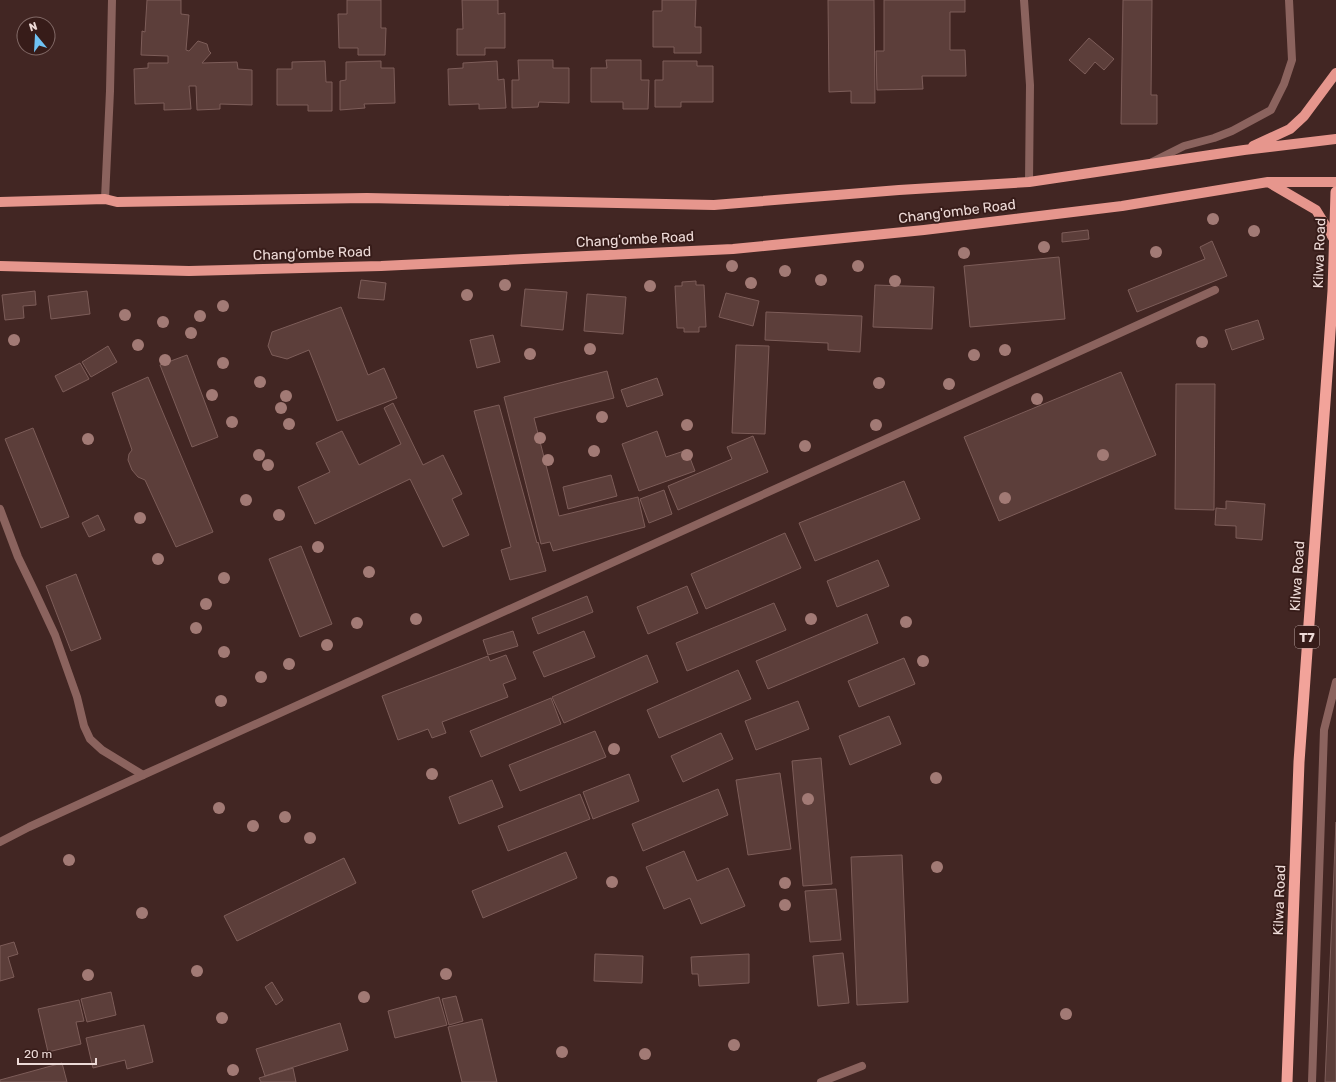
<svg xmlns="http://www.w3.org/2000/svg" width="1336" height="1082" font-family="Rubik,sans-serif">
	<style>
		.building { fill: #5c3e3a; stroke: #7d5d59 }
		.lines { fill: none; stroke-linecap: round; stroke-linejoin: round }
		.service { stroke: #8b635e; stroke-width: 8 }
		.minor { stroke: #8b635e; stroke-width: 8 }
		.primary { stroke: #e6968d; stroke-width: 10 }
		.trunk { stroke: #f2a39a; stroke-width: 11 }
		.tree { fill: #a27a75 }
		.labels { text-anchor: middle; stroke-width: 4; stroke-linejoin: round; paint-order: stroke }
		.shield { fill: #371c19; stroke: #b6a19e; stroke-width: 1 }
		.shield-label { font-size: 13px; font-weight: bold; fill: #eddad7 }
		.street-label { font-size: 14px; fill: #eddad7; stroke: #371c19 }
	</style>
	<rect width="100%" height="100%" fill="#422623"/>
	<path class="building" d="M147,0H181V14L189,15L186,50L189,51L198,41L207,44L209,51L211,53L202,63L237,62L238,69L252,70V105L220,104V109L197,110L196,86H189L191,109L164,110V103L135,104L134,69L148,68V63H168V56L141,55L142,31L145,32Z
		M347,0H381V28H386L385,55H358V48H339L338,14H347Z
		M462,0H498V14L505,13V48H485V55H457V29H463Z
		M662,0H696L695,27H701V53H674V47H653V11H662Z
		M828,0H874L875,103H851V91L829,92Z
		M884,0H965V12H950V50H965L966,76H922L923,89L877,90L876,51H884Z
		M1123,0H1152L1151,95H1157V124H1121Z
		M1089,38L1114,59L1104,70L1095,62L1085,74L1069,60Z
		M518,60H553V68H569V103L539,102L538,107L512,108V80H519Z
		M606,60H641V80H649L648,109H623V102H591V68H607Z
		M325,61L326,82H332V111H308V105H277V69H292V62Z
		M381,61V68H394L395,103L364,104L365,108L340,110V81L346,80V62Z
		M497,61L498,80L504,79L506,108L479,109V104L449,105L448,69L463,68V63Z
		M663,61H697V66H713V102H681V107H655V80H663Z
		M1088,230L1089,239L1062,242V233Z
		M1212,241L1227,276L1137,312L1128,290L1205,259L1200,247Z
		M1059,257L1065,319L970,327L964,266Z
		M361,280L386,283L384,300L358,298Z
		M696,281V285H704L706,327H699V332H684V328H677L675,286H682V282Z
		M875,285L934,287L932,329L873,327Z
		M525,289L567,292L563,330L521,326Z
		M35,291L36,305L23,306L24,318L5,320L2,295Z
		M87,291L90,314L51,319L48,296Z
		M726,293L759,301L753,326L719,317Z
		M587,294L626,297L623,334L584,331Z
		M341,307L368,375L384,368L397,398L337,421L309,350L287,359L272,355L268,346L272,332Z
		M766,312L862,316L860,352L828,350V343L765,340Z
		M1258,320L1264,339L1232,350L1225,330Z
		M493,335L500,362L477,368L470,340Z
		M736,345L769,346L765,434L732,433Z
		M108,346L117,362L91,377L82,362Z
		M187,355L218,437L192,447L160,365Z
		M80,363L89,379L63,392L55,376Z
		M607,371L614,398L534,418L559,516L638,497L645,527L553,551L550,542L541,544L504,397Z
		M1121,372L1156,455L999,521L964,437Z
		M148,377L213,532L176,547L145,480L138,477L132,470L128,460L129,454L132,450L112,393Z
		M657,378L663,395L627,407L621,390Z
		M1176,384H1215L1214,510L1175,509Z
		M393,403L423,465L443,455L462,494L452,499L469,535L443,547L410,479L315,524L298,487L330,472L316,443L342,431L359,465L401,444L384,408Z
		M499,405L537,543L538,542L546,571L510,580L501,550L511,547L474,411Z
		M33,428L69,517L41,528L5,439Z
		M657,431L666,457L687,450L695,471L639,491L622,444Z
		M753,436L768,472L678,510L668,486L732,459L727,447Z
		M611,475L617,496L568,509L563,487Z
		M904,481L920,519L815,561L799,523Z
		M664,490L672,514L649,523L640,499Z
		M1226,501L1265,504L1262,540L1236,538V526L1215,525L1216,508L1226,509Z
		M98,515L105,530L89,537L82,523Z
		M785,533L801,568L706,609L691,574Z
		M301,546L332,624L300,637L269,559Z
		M878,560L889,586L837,607L827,581Z
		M76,574L101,639L71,651L46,586Z
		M687,586L698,613L648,634L637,607Z
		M587,596L593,612L538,634L532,618Z
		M774,603L786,630L687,671L676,643Z
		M867,614L878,643L768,689L756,661Z
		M513,631L518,646L488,655L483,640Z
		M584,631L595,657L544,677L533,652Z
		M506,655L516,679L503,684L508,697L442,722L446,733L432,738L428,729L398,740L382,696L488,656L490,661Z
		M647,655L658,682L564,723L552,697Z
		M904,658L915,684L859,707L848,681Z
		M738,670L751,699L659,738L647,710Z
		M551,698L561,724L481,757L470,731Z
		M798,701L809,729L756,750L745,721Z
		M889,716L901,744L850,765L839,736Z
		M595,731L606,757L520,791L509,765Z
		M721,733L733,759L683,782L671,756Z
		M821,758L832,884L803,886L792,761Z
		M780,773L791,849L748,855L736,780Z
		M629,774L639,801L593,819L583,792Z
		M492,780L503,807L459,824L449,797Z
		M718,789L728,815L643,851L632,824Z
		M580,794L590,819L508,851L498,826Z
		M1336,822V1082H1325Z
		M684,851L697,881L728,868L745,906L701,924L690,898L664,909L646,867Z
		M566,852L577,878L483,918L472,891Z
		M902,855L908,1002L857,1005L851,857Z
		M344,858L356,883L237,941L224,916Z
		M836,889L841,940L810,942L805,891Z
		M14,942L18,954L8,957L14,977L0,981V946Z
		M843,953L849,1003L818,1006L813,956Z
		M595,954L643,956L642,983L594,981Z
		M749,954V983L699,986L698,974H692L691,957Z
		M272,982L283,1000L276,1005L265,987Z
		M111,992L116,1015L87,1022L81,999Z
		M456,996L463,1021L449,1025L442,999Z
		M439,997L447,1025L395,1038L388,1011Z
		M79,1000L84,1021L76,1022L81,1044L48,1052L38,1009Z
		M482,1019L497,1082H462L448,1027Z
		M340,1023L348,1050L265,1076L256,1049Z
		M144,1025L153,1062L127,1069L125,1060L93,1068L86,1038Z
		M62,1063L67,1082H0V1080Z
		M293,1068L296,1082H261L259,1078Z"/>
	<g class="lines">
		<path class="service" d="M105,199L110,91L112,0
			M0,842L29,827L143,775L1215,290
			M821,1082L862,1066
			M1312,1082L1324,730L1336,682"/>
		<path class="minor" d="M1024,0L1030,85L1029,182
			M1152,162L1184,146L1214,138L1232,131L1271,110L1284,84L1292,60L1289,0
			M0,509L18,557L34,590L55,635L77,697L84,726L90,739L102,750L143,775"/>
		<path class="primary" d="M1253,146L1290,129L1304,116L1336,73
			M1268,182L1316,210L1335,241
			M0,202L105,199L117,202L367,198L714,205L899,190L1029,182L1244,150L1336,139
			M0,266L189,271L381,266L733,249L924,230L1122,206L1268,182H1336"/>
		<path class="trunk" d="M1287,1082L1299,762L1333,291L1336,192"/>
	</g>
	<g class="tree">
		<circle cx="1213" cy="219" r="6"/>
		<circle cx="1254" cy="231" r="6"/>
		<circle cx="1044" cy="247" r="6"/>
		<circle cx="1156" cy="252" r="6"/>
		<circle cx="964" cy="253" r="6"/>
		<circle cx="732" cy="266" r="6"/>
		<circle cx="858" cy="266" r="6"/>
		<circle cx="785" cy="271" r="6"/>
		<circle cx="821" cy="280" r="6"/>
		<circle cx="895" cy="281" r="6"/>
		<circle cx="751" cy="283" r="6"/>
		<circle cx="505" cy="285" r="6"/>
		<circle cx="650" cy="286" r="6"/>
		<circle cx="467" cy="295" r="6"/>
		<circle cx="223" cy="306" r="6"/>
		<circle cx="125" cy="315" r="6"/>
		<circle cx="200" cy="316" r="6"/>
		<circle cx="163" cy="322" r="6"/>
		<circle cx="191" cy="333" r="6"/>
		<circle cx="14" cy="340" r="6"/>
		<circle cx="1202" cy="342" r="6"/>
		<circle cx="138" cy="345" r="6"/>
		<circle cx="590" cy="349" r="6"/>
		<circle cx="1005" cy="350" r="6"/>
		<circle cx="530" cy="354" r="6"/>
		<circle cx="974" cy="355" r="6"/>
		<circle cx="165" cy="360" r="6"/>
		<circle cx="223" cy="363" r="6"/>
		<circle cx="260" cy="382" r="6"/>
		<circle cx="879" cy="383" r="6"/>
		<circle cx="949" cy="384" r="6"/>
		<circle cx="212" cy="395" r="6"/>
		<circle cx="286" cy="396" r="6"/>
		<circle cx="1037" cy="399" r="6"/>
		<circle cx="281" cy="408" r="6"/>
		<circle cx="602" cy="417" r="6"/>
		<circle cx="232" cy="422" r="6"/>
		<circle cx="289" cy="424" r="6"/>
		<circle cx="687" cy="425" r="6"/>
		<circle cx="876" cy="425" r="6"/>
		<circle cx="540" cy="438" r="6"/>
		<circle cx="88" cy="439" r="6"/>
		<circle cx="805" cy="446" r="6"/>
		<circle cx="594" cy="451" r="6"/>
		<circle cx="259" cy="455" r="6"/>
		<circle cx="687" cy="455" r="6"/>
		<circle cx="1103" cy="455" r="6"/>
		<circle cx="548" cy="460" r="6"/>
		<circle cx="268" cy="465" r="6"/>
		<circle cx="1005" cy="498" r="6"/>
		<circle cx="246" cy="500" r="6"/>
		<circle cx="279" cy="515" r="6"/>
		<circle cx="140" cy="518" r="6"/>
		<circle cx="318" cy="547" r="6"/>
		<circle cx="158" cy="559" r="6"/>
		<circle cx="369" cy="572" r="6"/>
		<circle cx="224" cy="578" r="6"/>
		<circle cx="206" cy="604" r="6"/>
		<circle cx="416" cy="619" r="6"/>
		<circle cx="811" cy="619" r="6"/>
		<circle cx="906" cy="622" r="6"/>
		<circle cx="357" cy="623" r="6"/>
		<circle cx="196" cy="628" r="6"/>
		<circle cx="327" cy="645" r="6"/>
		<circle cx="224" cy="652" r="6"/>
		<circle cx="923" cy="661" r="6"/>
		<circle cx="289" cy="664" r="6"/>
		<circle cx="261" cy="677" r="6"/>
		<circle cx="221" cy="701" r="6"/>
		<circle cx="614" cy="749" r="6"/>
		<circle cx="432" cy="774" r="6"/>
		<circle cx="936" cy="778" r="6"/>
		<circle cx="808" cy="799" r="6"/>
		<circle cx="219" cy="808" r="6"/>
		<circle cx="285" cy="817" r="6"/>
		<circle cx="253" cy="826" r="6"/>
		<circle cx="310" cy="838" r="6"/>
		<circle cx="69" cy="860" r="6"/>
		<circle cx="937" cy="867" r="6"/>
		<circle cx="612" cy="882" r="6"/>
		<circle cx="785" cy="883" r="6"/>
		<circle cx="785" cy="905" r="6"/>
		<circle cx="142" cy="913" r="6"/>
		<circle cx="197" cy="971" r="6"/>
		<circle cx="446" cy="974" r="6"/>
		<circle cx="88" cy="975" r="6"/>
		<circle cx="364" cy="997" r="6"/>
		<circle cx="1066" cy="1014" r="6"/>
		<circle cx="222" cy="1018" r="6"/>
		<circle cx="734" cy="1045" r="6"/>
		<circle cx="562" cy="1052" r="6"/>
		<circle cx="645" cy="1054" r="6"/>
		<circle cx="233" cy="1070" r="6"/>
	</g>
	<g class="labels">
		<rect class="shield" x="1295" y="626" width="24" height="22" rx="3"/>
		<g class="shield-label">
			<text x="1307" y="642">T7</text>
		</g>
		<g class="street-label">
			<text transform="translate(957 211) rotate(-7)" y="5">Chang'ombe Road</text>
			<text transform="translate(635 239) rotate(-3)" y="5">Chang'ombe Road</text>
			<text transform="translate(312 253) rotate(-2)" y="5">Chang'ombe Road</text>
			<text transform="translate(1319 253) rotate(-88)" y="5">Kilwa Road</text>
			<text transform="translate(1297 576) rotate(-86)" y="5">Kilwa Road</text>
			<text transform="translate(1279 900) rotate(-88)" y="5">Kilwa Road</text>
		</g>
	</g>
	<g transform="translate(36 36) rotate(342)"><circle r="19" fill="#371c19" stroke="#806865"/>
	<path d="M0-3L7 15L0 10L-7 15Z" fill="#6fc2f4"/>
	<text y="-6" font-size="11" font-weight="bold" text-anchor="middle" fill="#eddad7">N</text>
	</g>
	<path d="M18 1058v6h78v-6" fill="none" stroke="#eddad7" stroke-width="2"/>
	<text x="24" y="1058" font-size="12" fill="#eddad7" stroke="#371c19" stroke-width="3" paint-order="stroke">20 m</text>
</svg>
